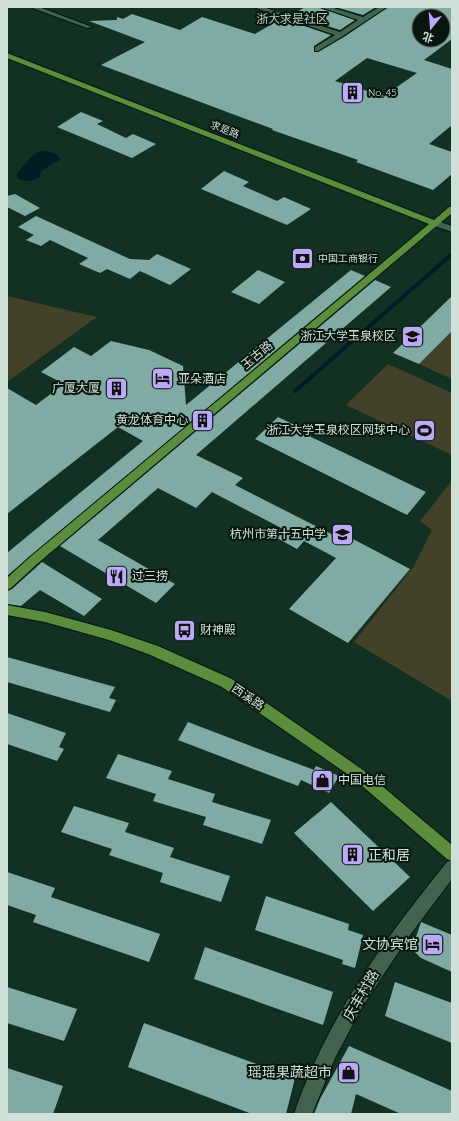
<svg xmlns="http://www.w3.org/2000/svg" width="459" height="1121" font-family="Quicksand,'Noto Sans SC',sans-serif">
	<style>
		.green { fill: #434228 }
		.water { fill: #001d24 }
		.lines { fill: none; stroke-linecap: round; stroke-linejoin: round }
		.stream { stroke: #001d24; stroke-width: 4 }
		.building { fill: #80aba5; fill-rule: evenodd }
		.minor-casing { stroke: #00190b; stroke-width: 2 }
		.major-casing { stroke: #00190b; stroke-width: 2 }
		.minor { fill: #436351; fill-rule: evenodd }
		.major { fill: #5c8d3e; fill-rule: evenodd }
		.labels { text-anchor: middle; stroke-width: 4; stroke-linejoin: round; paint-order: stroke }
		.far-poi-label { font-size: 10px; fill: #cfe0d6; stroke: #09160f; text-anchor: start }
		.far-street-label { font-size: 10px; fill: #cfe0d6; stroke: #09160f }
		.far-quarter-label { font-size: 12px; fill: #add0bb; stroke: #09160f }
		.poi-label { font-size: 12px; fill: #cfe0d6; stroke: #09160f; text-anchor: end }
		.street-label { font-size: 12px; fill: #cfe0d6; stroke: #09160f }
		.near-poi-label { font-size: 14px; fill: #cfe0d6; stroke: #09160f; text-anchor: end }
		.near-street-label { font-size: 14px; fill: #cfe0d6; stroke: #09160f }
	</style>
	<rect width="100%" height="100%" fill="#123122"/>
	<path class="green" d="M7,296L97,317L7,382Z
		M452,331V379L419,364Z
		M388,364L452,393V455L346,405Z
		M451,482H452V701L354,642L414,566L432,530L420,521Z"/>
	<path class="water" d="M40,151C49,151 56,152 61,159L41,171L40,177C33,182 26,182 17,178V173L32,156Z"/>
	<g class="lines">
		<path class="stream" d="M295,391L452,254"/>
	</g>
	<path class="building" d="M305,7H319L355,20L340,30L292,15Z
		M335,7H376L363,15Z
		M388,7H452V39L424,60L452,69V125L429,144L452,152V174L433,190L356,162L358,160L272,130L273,129L101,65L145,42L89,21L117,20V17L123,19L132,14L180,30L202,17L255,34L277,21L279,22L284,19L331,35L314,46V52H318L344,37ZM419,16H443V40H419ZM367,58L417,73L384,96L335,81Z
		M81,112L103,121L97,124L126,138L133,134L156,144L132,158L57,127Z
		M224,171L249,182L243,186L277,201L284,197L311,209L287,225L201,189Z
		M15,194L40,208L25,216L7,207V196Z
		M36,216L130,259L149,260L157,254L191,269L170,285L140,271L130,279L107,269L100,273L79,264L88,258L50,240L41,246L26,240L34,235L18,227Z
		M258,270L285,282L259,304L231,292Z
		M351,270L365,276L7,576V553L143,441L118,427L7,514V388L36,405L64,384L41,372L74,347L91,356L111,341L149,350L183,366L186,405Z
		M375,280L391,287L196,455L243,478L235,485L349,543L353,539L410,569L348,643L289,609L336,558L304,541L297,549L277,538L285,530L212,492L196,508L158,488L98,540L175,584L156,603L60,546Z
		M452,296V331L419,364L393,353Z
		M278,417L311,433L309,436L426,492L407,515L255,439Z
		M42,562L102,599L84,616L40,590L21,606L7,604V591L12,589Z
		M7,657L115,687L109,698L116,700L110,712L7,682Z
		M7,713L66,733L59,747L64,749L57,761L7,744Z
		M188,722L314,770L316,766L339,776L329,793L301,780L298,786L178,740Z
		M118,754L172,771L168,779L215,794L212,802L271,820L262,844L203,825L206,817L153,801L156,794L106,778Z
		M331,802L410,877L373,911L294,833Z
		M74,806L129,823L125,832L174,848L170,857L230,876L221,902L160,882L163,873L109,855L112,849L61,832Z
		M7,872L55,888L51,897L160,934L149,962L33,922L36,915L7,905Z
		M266,896L349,924L348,930L363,935L355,968L342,964L343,960L255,930Z
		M421,922L452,935V972L421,958L412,949Z
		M205,947L333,992L323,1025L194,979Z
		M395,982L452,1003V1043L385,1016Z
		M7,987L77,1009L64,1041L7,1023Z
		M144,1023L295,1078L286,1114H252L128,1067Z
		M349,1046L452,1091V1114H401L356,1094L351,1114H314L320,1099Z
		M7,1068L63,1086L53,1114H7Z"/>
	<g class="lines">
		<defs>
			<path id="minor" d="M30,7H39L92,27L87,28Z
				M253,7H263L340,32L358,20L320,7H330L363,17L379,7H387L343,36L318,51H315V47L335,35Z
				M435,220L452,226V232L432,225L431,223L432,221Z
				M452,860V879L407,939L361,1009L335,1058L312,1114H294C326,1020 385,938 447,862Z"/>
			<path id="major" d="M7,53L434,220L449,207L452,206V213L37,564L11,588L7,590V578L29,558L429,224L7,58Z
				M7,605L45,612L111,630L158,646L232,679L363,770L452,845V861L447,859L353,778L222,687L148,654L109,640L45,622L7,615Z"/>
		</defs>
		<use href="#minor" class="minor-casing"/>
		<use href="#major" class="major-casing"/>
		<use href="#minor" class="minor"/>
		<use href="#major" class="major"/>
	</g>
	<defs>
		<symbol id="building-square" viewBox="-11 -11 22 22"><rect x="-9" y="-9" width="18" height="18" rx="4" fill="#bcaaf6" stroke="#09160f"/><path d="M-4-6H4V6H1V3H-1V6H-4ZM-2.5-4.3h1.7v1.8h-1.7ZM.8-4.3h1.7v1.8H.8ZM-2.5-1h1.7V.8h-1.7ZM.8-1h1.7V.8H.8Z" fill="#111"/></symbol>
		<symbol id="bank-square" viewBox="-11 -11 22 22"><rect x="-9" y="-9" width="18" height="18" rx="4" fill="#bcaaf6" stroke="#09160f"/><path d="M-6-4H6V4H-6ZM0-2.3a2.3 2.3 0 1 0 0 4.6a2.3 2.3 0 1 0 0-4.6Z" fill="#111"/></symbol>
		<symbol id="university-square" viewBox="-11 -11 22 22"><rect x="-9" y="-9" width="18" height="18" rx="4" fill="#bcaaf6" stroke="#09160f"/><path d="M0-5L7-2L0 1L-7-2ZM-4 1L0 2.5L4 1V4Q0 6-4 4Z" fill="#111"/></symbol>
		<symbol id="hotel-square" viewBox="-11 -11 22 22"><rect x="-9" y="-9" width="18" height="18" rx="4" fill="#bcaaf6" stroke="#09160f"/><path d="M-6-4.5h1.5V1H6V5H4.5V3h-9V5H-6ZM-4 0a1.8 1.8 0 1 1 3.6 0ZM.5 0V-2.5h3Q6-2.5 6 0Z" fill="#111"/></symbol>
		<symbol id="stadium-square" viewBox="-11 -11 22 22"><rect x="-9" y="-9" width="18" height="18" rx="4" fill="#bcaaf6" stroke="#09160f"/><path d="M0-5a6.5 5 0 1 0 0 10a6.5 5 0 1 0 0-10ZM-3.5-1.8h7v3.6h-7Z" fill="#111"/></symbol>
		<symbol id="school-square" viewBox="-11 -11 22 22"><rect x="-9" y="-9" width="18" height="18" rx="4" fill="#bcaaf6" stroke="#09160f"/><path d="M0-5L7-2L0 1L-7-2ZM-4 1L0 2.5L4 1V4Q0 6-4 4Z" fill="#111"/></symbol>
		<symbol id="restaurant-square" viewBox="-11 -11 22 22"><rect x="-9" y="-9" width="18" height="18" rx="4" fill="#bcaaf6" stroke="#09160f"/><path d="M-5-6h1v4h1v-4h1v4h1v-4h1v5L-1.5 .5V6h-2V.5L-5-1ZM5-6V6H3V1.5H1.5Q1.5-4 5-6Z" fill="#111"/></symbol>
		<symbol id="bus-square" viewBox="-11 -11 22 22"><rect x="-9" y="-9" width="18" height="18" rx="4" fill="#bcaaf6" stroke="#09160f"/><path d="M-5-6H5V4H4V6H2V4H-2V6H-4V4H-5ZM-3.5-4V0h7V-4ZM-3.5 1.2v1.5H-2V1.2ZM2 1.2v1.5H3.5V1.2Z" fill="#111"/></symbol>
		<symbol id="shop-square" viewBox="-11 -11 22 22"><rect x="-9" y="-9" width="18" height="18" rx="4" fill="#bcaaf6" stroke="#09160f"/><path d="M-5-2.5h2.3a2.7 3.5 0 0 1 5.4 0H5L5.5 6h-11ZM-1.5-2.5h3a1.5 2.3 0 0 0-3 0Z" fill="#111"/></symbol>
	</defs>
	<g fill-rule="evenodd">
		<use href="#building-square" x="340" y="80" width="25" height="25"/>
		<use href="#bank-square" x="290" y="246" width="25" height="25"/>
		<use href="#university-square" x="400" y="324" width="25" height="25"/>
		<use href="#hotel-square" x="150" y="366" width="25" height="25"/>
		<use href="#building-square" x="104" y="376" width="25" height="25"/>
		<use href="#building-square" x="190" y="408" width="25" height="25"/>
		<use href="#stadium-square" x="412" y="418" width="25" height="25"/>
		<use href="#school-square" x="330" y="522" width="25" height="25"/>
		<use href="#restaurant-square" x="104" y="564" width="25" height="25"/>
		<use href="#bus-square" x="172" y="618" width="25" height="25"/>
		<use href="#shop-square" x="310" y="768" width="25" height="25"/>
		<use href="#building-square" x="340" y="842" width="25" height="25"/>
		<use href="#hotel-square" x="420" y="932" width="25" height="25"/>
		<use href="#shop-square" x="336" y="1060" width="25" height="25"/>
	</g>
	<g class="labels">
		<g class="far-poi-label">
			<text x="368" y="96">No. 45</text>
			<text x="318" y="262">中国工商银行</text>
		</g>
		<g class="far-street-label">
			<text transform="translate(225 129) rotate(21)" y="4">求是路</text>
		</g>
		<g class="far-quarter-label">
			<text x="292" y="23">浙大求是社区</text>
		</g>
		<g class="poi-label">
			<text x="396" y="340">浙江大学玉泉校区</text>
			<text x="178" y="383" text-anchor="start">亚朵酒店</text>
			<text x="100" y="392">广厦大厦</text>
			<text x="188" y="424">黄龙体育中心</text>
			<text x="410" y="434">浙江大学玉泉校区网球中心</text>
			<text x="326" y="538">杭州市第十五中学</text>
			<text x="132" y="580" text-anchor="start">过三捞</text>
			<text x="200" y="634" text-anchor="start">财神殿</text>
			<text x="338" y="784" text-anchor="start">中国电信</text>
		</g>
		<g class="street-label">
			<text transform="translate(257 355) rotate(-40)" y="4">玉古路</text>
			<text transform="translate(248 697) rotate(34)" y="4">西溪路</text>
		</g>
		<g class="near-poi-label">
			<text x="368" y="860" text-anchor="start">正和居</text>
			<text x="418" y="949">文协宾馆</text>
			<text x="332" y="1077">瑶瑶果蔬超市</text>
		</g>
		<g class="near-street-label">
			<text transform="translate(361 995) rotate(-60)" y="5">庆丰村路</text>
		</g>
	</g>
	<rect width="459" height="1121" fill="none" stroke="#cfe0d6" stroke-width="16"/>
	<g transform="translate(431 28) rotate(197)"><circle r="19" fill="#09160f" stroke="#58675f"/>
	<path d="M0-3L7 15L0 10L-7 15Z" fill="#bcaaf6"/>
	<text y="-6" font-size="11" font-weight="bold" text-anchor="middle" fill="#cfe0d6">北</text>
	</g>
</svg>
